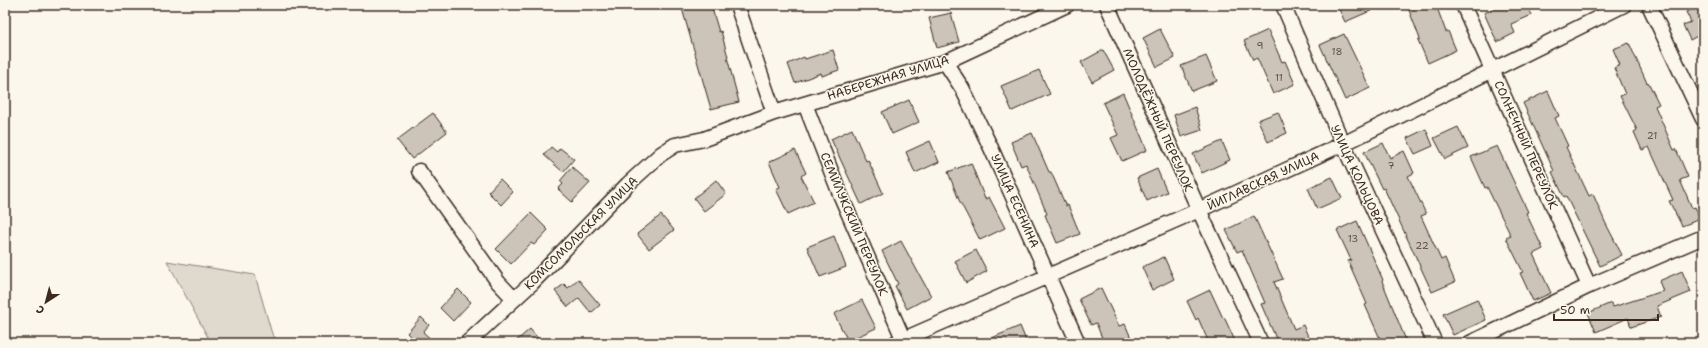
<svg xmlns="http://www.w3.org/2000/svg" width="1708" height="348" font-family="'Shantell Sans',sans-serif">
	<style>
		.green { fill: #dfd9ce; stroke: #8d8276 }
		.building { fill: #ccc4b9; stroke: #3b2a1e }
		.lines { fill: none; stroke-linecap: round; stroke-linejoin: round }
		.minor-casing { stroke: #3b2a1e; stroke-width: 17 }
		.minor { stroke: #fbf7ec; stroke-width: 14 }
		.labels { text-anchor: middle; stroke-width: 3; stroke-linejoin: round; paint-order: stroke }
		.number-label { font-size: 10px; fill: #5f5045 }
		.street-label { font-size: 12px; fill: #3b2a1e; stroke: #fbf7ec }
	</style>
	<rect width="100%" height="100%" fill="#fbf7ec"/>
	<filter id="ink" filterUnits="userSpaceOnUse"><feTurbulence type="fractalNoise" baseFrequency=".025" numOctaves="2"/><feDisplacementMap in="SourceGraphic" scale="8" xChannelSelector="R" yChannelSelector="G"/><feConvolveMatrix kernelMatrix="1 2 1 2 8 2 1 2 1" color-interpolation-filters="sRGB"/></filter>
	<g filter="url(#ink)">
		<path class="green" d="M167,261L255,275L272,334L280,343H211Z"/>
		<path class="building" d="M681,5H711L719,32L721,31L728,57H727L739,102L711,109Z
			M1337,5H1384L1345,22Z
			M1407,5H1436L1446,32L1448,31L1456,50L1428,63L1418,40L1420,39Z
			M1501,5H1527L1532,15L1511,24L1515,33L1497,42L1484,13Z
			M1700,5H1703V33L1690,40L1683,25L1691,22L1686,12Z
			M951,13L959,42L937,48L929,18Z
			M1160,29L1175,58L1157,67L1143,38Z
			M1268,30L1282,62L1285,61L1295,84L1273,94L1257,58L1253,60L1244,41Z
			M1344,34L1370,88L1345,100L1320,45Z
			M1629,43L1647,83L1648,82L1659,104L1655,106L1674,150L1676,149L1688,177L1680,180L1692,208L1695,207L1700,219L1682,226L1669,201L1673,200L1649,147L1642,150L1634,132L1637,130L1620,96L1625,94L1614,68L1620,65L1613,49Z
			M833,50L839,70L822,76L821,73L795,83L788,64L804,57L805,59Z
			M1103,50L1114,70L1092,82L1081,62Z
			M1206,56L1217,81L1192,91L1181,66Z
			M1039,70L1050,94L1012,111L1001,86Z
			M1548,91L1559,116L1555,118L1568,146L1566,147L1589,196L1593,194L1605,222L1622,255L1600,266L1566,196L1564,197L1552,172L1554,171L1523,103Z
			M1123,93L1147,150L1122,161L1111,138L1118,135L1103,103Z
			M909,100L919,122L892,134L882,112Z
			M1195,107L1202,130L1181,137L1174,115Z
			M1278,112L1287,133L1268,142L1258,120Z
			M433,113L447,132L412,159L397,140Z
			M1458,127L1468,148L1445,159L1434,138Z
			M852,129L866,161L868,160L883,193L861,204L831,139Z
			M1426,129L1433,146L1415,154L1407,138Z
			M1032,133L1049,172H1051L1066,206L1068,205L1080,234L1057,243L1045,215L1047,214L1026,164L1021,166L1011,142Z
			M930,141L939,162L915,173L906,152Z
			M1222,141L1230,160L1202,173L1193,154Z
			M1383,143L1390,158L1404,151L1414,173L1408,176L1426,214L1421,216L1441,260L1445,258L1455,282L1432,292L1384,188L1382,189L1364,152Z
			M1497,146L1528,212L1526,213L1543,249L1533,254L1551,293L1533,301L1520,273L1523,272L1506,238L1511,236L1487,187L1485,188L1471,157Z
			M551,147L557,152L560,148L574,159L563,172L544,155Z
			M795,150L806,173L801,176L814,202L788,214L776,189L780,187L769,162Z
			M971,163L985,199L989,197L1005,228L980,240L959,200L948,172Z
			M572,167L590,183L572,202L558,189L563,184L560,181Z
			M1157,169L1167,192L1147,201L1137,178Z
			M1332,177L1342,198L1317,209L1308,188Z
			M500,179L513,192L501,205L488,192Z
			M716,180L726,194L704,211L694,198Z
			M531,213L548,230L534,245L531,243L511,264L496,249Z
			M661,215L674,230L649,249L637,234Z
			M1254,216L1283,279L1274,282L1294,329L1303,325L1311,343H1278L1261,304L1265,303L1242,250L1237,252L1226,230Z
			M1357,221L1383,280L1382,281L1407,343H1382L1365,305L1367,304L1348,261L1351,260L1337,230Z
			M834,236L846,267L820,277L807,247Z
			M901,241L931,296L907,309L895,286L898,284L882,251Z
			M976,250L987,271L966,283L955,261Z
			M1164,257L1174,279L1152,290L1142,267Z
			M1682,271L1691,292L1657,306L1661,317L1631,327L1628,318L1596,332L1588,313L1611,303L1613,307L1663,291L1659,281Z
			M578,279L600,305L591,313L579,298L568,307L555,291L564,284L568,288Z
			M1101,288L1119,326L1125,324L1131,338L1118,343H1104L1096,323L1091,325L1079,299Z
			M458,289L471,302L453,321L440,308Z
			M1210,290L1223,318L1224,317L1236,343H1209L1198,318L1196,320L1187,301Z
			M1477,299L1486,320L1453,335L1443,314Z
			M862,300L876,328L848,341L834,314Z
			M421,317L429,325L423,332L435,343H417L407,333Z
			M1020,326L1027,343H980Z
			M530,329L542,343H514Z"/>
		<g class="lines">
			<defs>
				<path id="minor" d="M737,5L774,113
					M1107,5L1199,210L1261,343
					M1283,5L1343,144L1435,343
					M1463,5L1589,286
					M1649,5L1703,119
					M945,62L962,88L991,148L1078,343
					M805,104L840,194L905,343
					M419,171L498,282L514,299
					M467,343L532,283L628,184L661,154L675,145L704,139L774,113L945,62L1067,5
					M895,343L1199,210L1343,144L1624,5
					M1470,343L1589,286L1703,237"/>
			</defs>
			<use href="#minor" class="minor-casing"/>
			<use href="#minor" class="minor"/>
		</g>
	</g>
	<g class="labels">
		<g class="number-label">
			<text x="1260" y="49">9</text>
			<text x="1337" y="55">18</text>
			<text x="1279" y="81">11</text>
			<text x="1652" y="139">21</text>
			<text x="1391" y="169">7</text>
			<text x="1353" y="242">13</text>
			<text x="1422" y="249">22</text>
		</g>
		<g class="street-label">
			<text transform="translate(888 78) rotate(-17)" y="4">НАБЕРЕЖНАЯ УЛИЦА</text>
			<text transform="translate(1158 120) rotate(66)" y="4">МОЛОДЁЖНЫЙ ПЕРЕУЛОК</text>
			<text transform="translate(1526 145) rotate(66)" y="4">СОЛНЕЧНЫЙ ПЕРЕУЛОК</text>
			<text transform="translate(1357 175) rotate(65)" y="4">УЛИЦА КОЛЬЦОВА</text>
			<text transform="translate(1263 181) rotate(-25)" y="4">ЙИГЛАВСКАЯ УЛИЦА</text>
			<text transform="translate(1015 201) rotate(66)" y="4">УЛИЦА ЕСЕНИНА</text>
			<text transform="translate(854 224) rotate(67)" y="4">СЕМИЛУКСКИЙ ПЕРЕУЛОК</text>
			<text transform="translate(581 233) rotate(-45)" y="4">КОМСОМОЛЬСКАЯ УЛИЦА</text>
		</g>
	</g>
	<rect width="1708" height="348" fill="none" stroke="#fbf7ec" stroke-width="20"/>
	<rect x="10" y="10" width="1688" height="328" fill="none" stroke="#3b2a1e" stroke-width="1.5" filter="url(#ink)"/>
	<g transform="translate(46 302) rotate(216)" stroke="#fbf7ec" stroke-width="3" paint-order="stroke">
	<path d="M0-3L7 15L0 10L-7 15Z" fill="#3b2a1e"/>
	<text y="-6" font-size="11" font-weight="bold" text-anchor="middle" fill="#3b2a1e">С</text>
	</g>
	<path d="M1554 314v6h104v-6" fill="none" stroke="#3b2a1e" stroke-width="2"/>
	<text x="1560" y="314" font-size="12" fill="#3b2a1e" stroke="#fbf7ec" stroke-width="3" paint-order="stroke">50 m</text>
</svg>
